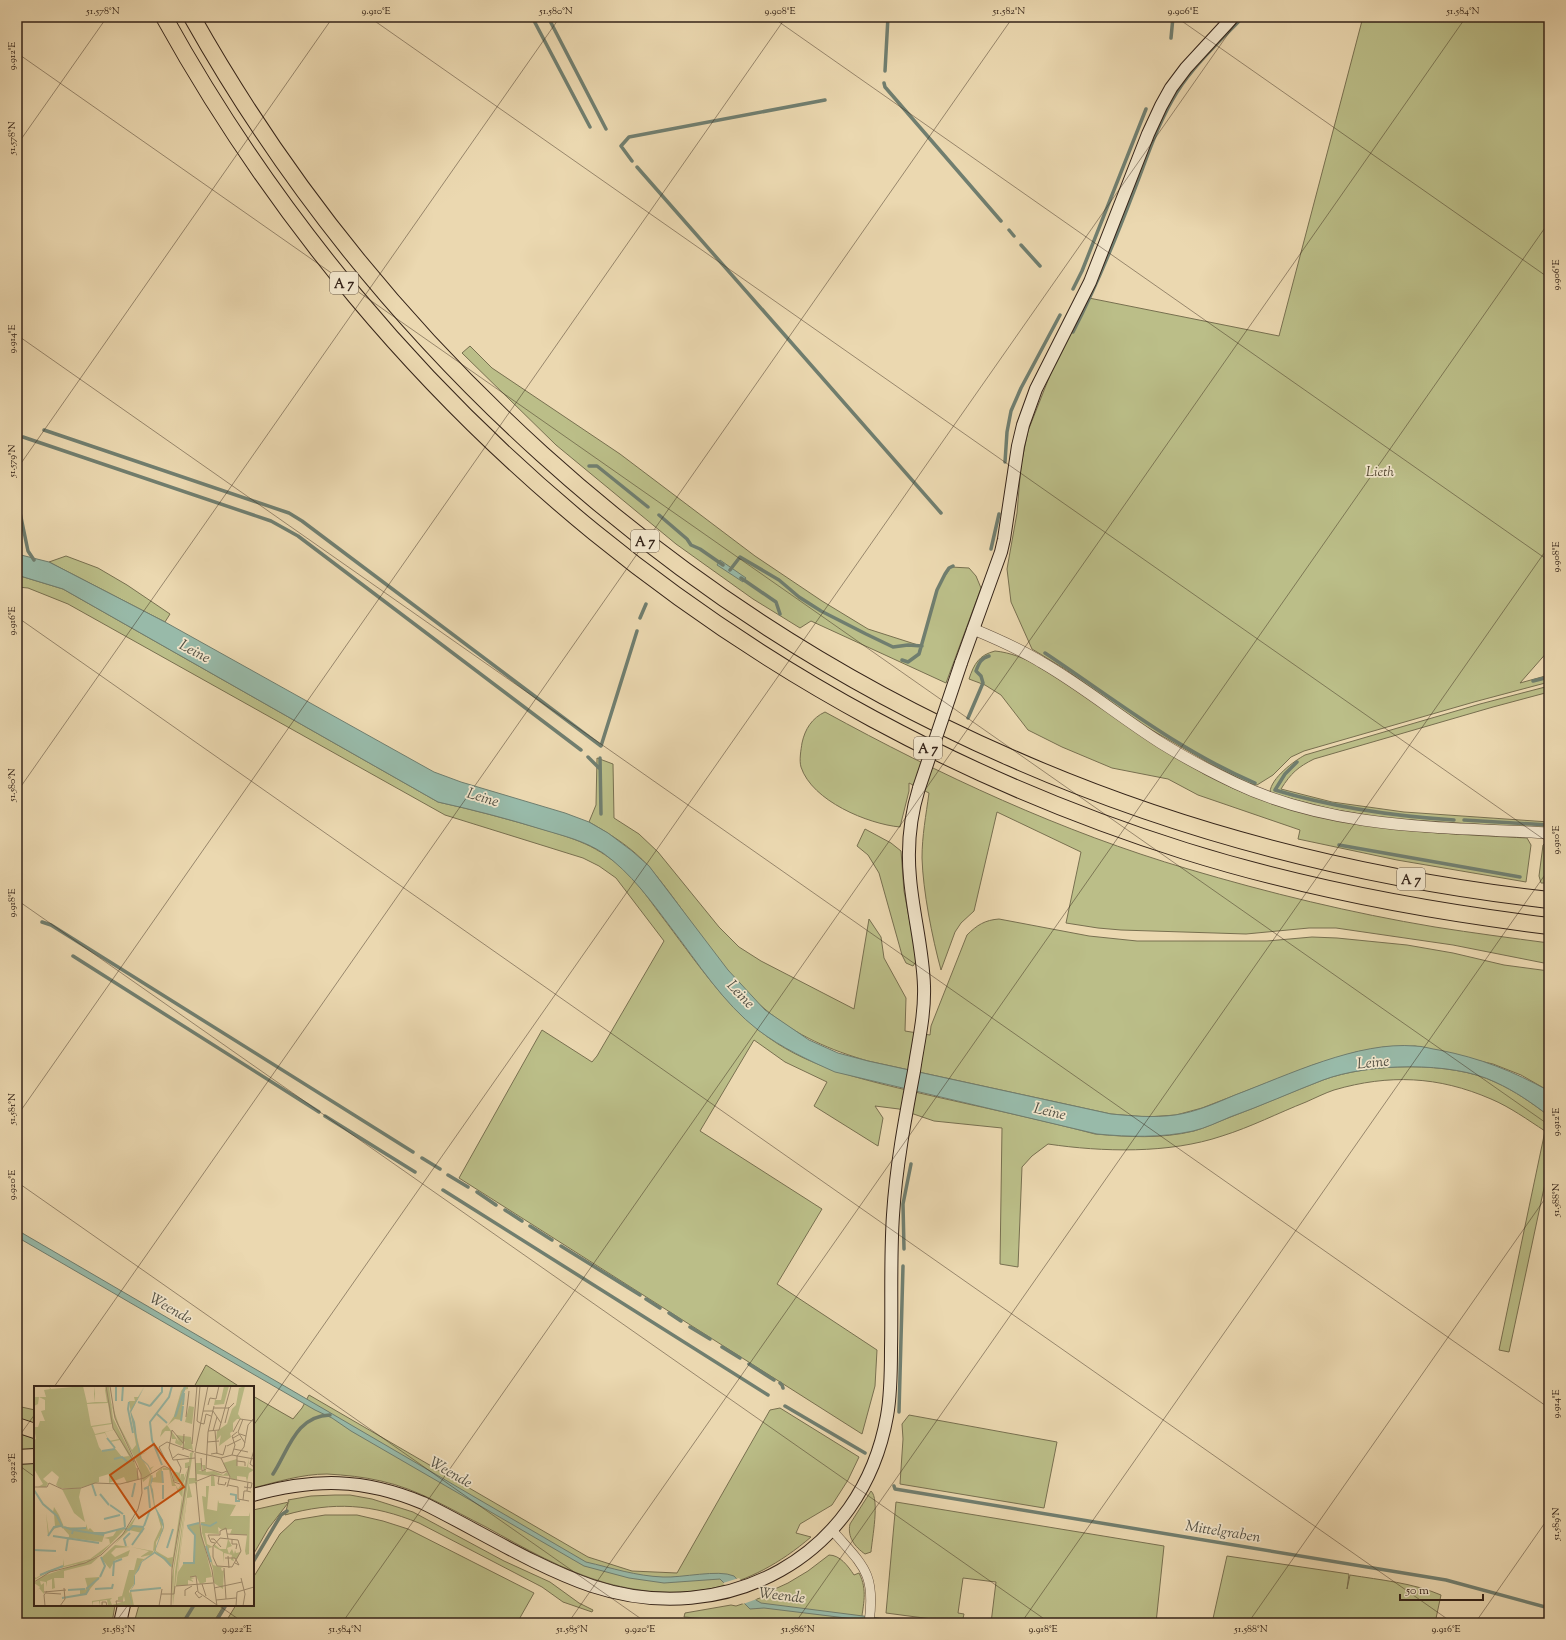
<svg xmlns="http://www.w3.org/2000/svg" width="1566" height="1640" font-family="'Sorts Mill Goudy',serif">
	<style>
		.green { fill: #bbbe88; stroke: #787050 }
		.water { fill: #98baa9; stroke: #707e6f }
		.pier { fill: #ebd8b0 }
		.lines { fill: none; stroke-linecap: round; stroke-linejoin: round }
		.stream { stroke: #707e6f; stroke-width: 3.5 }
		.minor-casing { stroke: #62503e; stroke-width: 10 }
		.tertiary-casing { stroke: #62503e; stroke-width: 12 }
		.secondary-casing { stroke: #342318; stroke-width: 14 }
		.trunk-casing { stroke: #342318; stroke-width: 16 }
		.motorway-casing { stroke: #342318; stroke-width: 18 }
		.minor { stroke: #f2e6cc; stroke-width: 9 }
		.tertiary { stroke: #f2e6cc; stroke-width: 11 }
		.secondary { stroke: #f2e6cc; stroke-width: 12 }
		.trunk { stroke: #ebd8b0; stroke-width: 14 }
		.motorway { stroke: #ebd8b0; stroke-width: 16 }
		.secondary-bridge-casing { stroke: #342318; stroke-width: 14; stroke-linecap: butt }
		.secondary-bridge { stroke: #f2e6cc; stroke-width: 12 }
		.ticks { fill: none; stroke: #342318; stroke-width: 1; stroke-opacity: 0.45 }
		.labels { text-anchor: middle; stroke-width: 3.5; stroke-linejoin: round; paint-order: stroke }
		.shield { fill: #f2e6cc; stroke: #6d5e4e; stroke-width: 1 }
		.shield-label { font-size: 13px; font-weight: bold; fill: #342318 }
		.park-label { font-size: 14px; font-style: italic; fill: #564a34; stroke: #f2e6cc }
		.water-label { font-size: 15px; font-style: italic; fill: #525044; stroke: #f2e6cc }
		.inset-river { fill: none; stroke: #98baa9; stroke-width: 2 }
		.inset-road { fill: none; stroke: #a29073; stroke-width: 1 }
		.view { fill: #cd510e; fill-opacity: 0.15; stroke: #cd510e; stroke-width: 2 }
		.inset-edge { fill: none; stroke: #342318; stroke-width: 2 }
		.neatline { fill: none; stroke: #342318; stroke-width: 1.5 }
		.ticks-label { font-size: 10px; text-anchor: middle; fill: #342318 }
	</style>
	<rect width="100%" height="100%" fill="#ebd8b0"/>
	<filter id="stains"><feTurbulence type="fractalNoise" baseFrequency=".005" numOctaves="4"/><feColorMatrix values="0 0 0 0 .2 0 0 0 0 .09 0 0 0 0 .02 0 0 0 .5 -.17"/></filter>
	<radialGradient id="worn" r=".72"><stop offset=".6" stop-color="#630" stop-opacity="0"/><stop offset="1" stop-color="#630" stop-opacity=".3"/></radialGradient>
	<path class="green" d="M1363,17H1549V650L1520,683L1549,675V682L1474,702L1304,751L1291,757L1273,775L1257,785L1248,783L1209,763L1143,725L1065,669L1032,649L1011,602L1007,569L1017,513L1021,465L1028,431L1054,365L1089,298L1279,336Z
		M470,346L492,368L620,454L755,556L822,601L868,629L921,646L939,585L951,567L969,568L976,576L981,588L946,683L811,621L800,628L753,599L676,544L556,445L462,353Z
		M66,556L98,568L127,585L170,614L165,622L49,562Z
		M17,575L63,589L438,802C471,809 503,818 535,827C569,837 593,843 621,867C636,880 648,898 660,914C696,961 728,1012 778,1044C819,1070 869,1081 915,1092C975,1106 1035,1118 1095,1134C1128,1137 1161,1139 1194,1131C1205,1128 1217,1122 1228,1118C1260,1106 1291,1092 1323,1080C1368,1063 1452,1061 1495,1082C1515,1091 1532,1103 1549,1116V1168L1544,1188L1509,1352L1499,1350L1545,1131C1528,1120 1510,1107 1491,1099C1438,1076 1389,1074 1334,1090C1325,1093 1315,1098 1306,1102C1278,1113 1251,1127 1222,1136C1169,1154 1102,1152 1048,1144L1032,1156L1022,1167L1018,1267L1000,1264L1002,1128L934,1121L899,1109L875,1106L883,1118L878,1146L814,1106L827,1082L785,1062L754,1040L700,1131L822,1209L777,1284L877,1350L875,1386L862,1434L459,1178L542,1030L592,1062L597,1056L664,941L616,878L599,866L583,858L445,815L68,604L28,588L17,587Z
		M995,651C1026,654 1053,675 1078,691C1106,710 1134,728 1161,746C1176,755 1190,766 1204,774C1307,829 1413,832 1527,838L1531,845L1526,882L1397,860L1298,839L1300,830L1198,795L1168,779L1112,768L1062,747L1028,730L1001,695L985,685L969,679C974,664 979,655 995,651Z
		M1549,686V692L1493,707L1314,759C1298,767 1291,773 1281,789L1332,802L1404,812L1549,822V829L1382,818L1331,809L1273,794L1270,792C1271,778 1294,761 1305,755L1480,704Z
		M825,712C940,775 1062,832 1188,869C1269,893 1351,913 1435,927C1473,933 1511,938 1549,943V964L1453,945L1336,928H1309L1246,934L1121,930L1098,928L1066,923L1081,852L997,812L974,911L961,923L955,932L941,970C932,937 923,891 922,858C922,836 926,815 929,793L909,783V791L900,827C868,824 812,801 801,767C799,760 801,750 802,743C805,729 812,718 825,712Z
		M597,758L613,764L614,818L639,834L658,852L719,927L739,947L761,961L854,1009L869,919L881,937L884,958L906,998L905,1031L930,1035L931,1026L967,935C977,925 985,920 999,919L1089,936L1137,941H1267L1312,937L1337,938L1407,945L1453,953L1504,965L1549,971V1091L1521,1075L1493,1064L1415,1046L1384,1047L1356,1052L1313,1065L1202,1108L1176,1115L1147,1117L1111,1114L868,1061C830,1050 797,1036 766,1010C720,973 688,912 649,867C633,848 610,834 589,822L596,805Z
		M865,829L891,843L901,851L904,891L917,960L913,966L906,963L902,955L879,873L868,855L857,846Z
		M1549,839V883H1541L1539,876L1543,845Z
		M206,1365L240,1387H194Z
		M309,1395L588,1557L632,1571L677,1573L770,1410L780,1408L859,1457L848,1480L832,1505L800,1524L796,1533L811,1537C749,1590 685,1604 606,1583C564,1571 524,1548 486,1527C452,1510 418,1489 381,1481C364,1477 345,1475 327,1474C302,1474 277,1482 253,1488V1396L293,1419L302,1408Z
		M17,1406L35,1410V1423L17,1420Z
		M909,1415L1057,1442L1044,1508L900,1484L903,1439L902,1424Z
		M17,1433L35,1439V1449L17,1451Z
		M35,1462V1605H115L112,1623H17V1464Z
		M871,1491C880,1499 872,1539 871,1552L865,1554C855,1547 847,1537 850,1524Z
		M335,1495H350L372,1499L413,1512L504,1561L550,1582L579,1603L593,1610L592,1612L563,1602L542,1587L419,1523C372,1504 334,1501 285,1515L288,1503L268,1529L253,1555V1510L289,1502L288,1500L311,1496Z
		M896,1502L1164,1546L1156,1623H991L996,1582L963,1578L958,1613L964,1614L962,1623L886,1613Z
		M325,1515H357L383,1521L408,1529L534,1593L517,1623H225L236,1605H253V1578L280,1534L295,1520Z
		M829,1555C840,1555 848,1566 854,1575L859,1573C868,1590 863,1605 861,1623H712L709,1619L684,1617L685,1613L731,1605L736,1606L763,1597L764,1594L788,1583L808,1571Z
		M1227,1556L1349,1574L1347,1589L1350,1575C1381,1580 1413,1583 1441,1595L1435,1623H1212Z
		M139,1605H224L213,1623H134Z"/>
	<path class="water" d="M17,554L49,562L165,622L434,772L461,782L565,813L589,822L608,833L632,851L649,866L728,970L765,1010L809,1040L838,1053L868,1061L1111,1114C1133,1116 1153,1118 1175,1115C1196,1112 1216,1103 1235,1095C1288,1075 1358,1041 1415,1046C1423,1046 1431,1049 1439,1050C1480,1058 1513,1071 1549,1091V1116C1532,1103 1515,1091 1495,1082C1452,1061 1368,1063 1323,1080C1292,1092 1261,1106 1230,1117C1218,1122 1206,1128 1193,1131C1161,1138 1130,1137 1097,1134L835,1072C808,1060 782,1048 758,1030C723,1003 698,963 672,929C651,901 631,873 603,853C585,841 564,836 544,830C509,819 474,810 438,802L63,589L17,575Z
		M720,560L746,578L743,582L717,565Z
		M17,1230L586,1562C612,1568 636,1576 663,1577C682,1578 718,1569 734,1576L756,1600L761,1603L918,1623H887L764,1608L750,1609L720,1579L664,1583L629,1578L584,1566L351,1431L332,1418L315,1410L17,1237Z"/>
	<path class="pier" d="M739,1578L757,1599L743,1604L723,1583Z"/>
	<g class="lines">
		<path class="stream" d="M532,17L590,127
			M548,17L606,129
			M1171,38L1173,17
			M885,71L888,17
			M884,83L885,87L1001,221
			M632,161L621,146L629,137L825,100
			M637,167L941,513
			M1009,230L1014,236
			M1021,245L1040,266
			M1073,289L1082,271L1146,109
			M1073,332C1096,287 1114,243 1132,196C1146,161 1157,124 1177,92C1195,64 1220,41 1243,17
			M44,430L289,513L302,521L601,746L637,631
			M23,437L271,521L298,536L581,750
			M1005,462L1007,432L1011,411L1021,388L1060,315
			M589,466H597L648,507
			M17,498L28,551L34,560
			M659,515L687,539L691,545L700,549L723,565
			M991,549L999,514
			M730,570L740,557L779,580L799,597L821,611L866,634L893,647L908,645L922,646
			M741,578L776,602L780,614
			M640,618L646,604
			M1045,653C1114,699 1178,750 1255,783
			M902,660L908,662L919,654L937,590L945,574L949,568L953,566
			M1533,681L1549,677
			M968,718L983,683L981,676L976,671C979,663 981,658 989,656
			M588,757L600,769
			M600,758L601,814
			M1297,762L1285,774L1275,790C1335,808 1392,816 1454,820
			M1464,820L1549,825
			M1339,845L1520,877
			M42,922L51,925L413,1152
			M73,956L319,1112
			M325,1116L415,1172
			M422,1158L440,1169
			M448,1175L468,1187
			M443,1190L768,1395
			M477,1192L496,1205
			M505,1210L522,1221
			M530,1226L552,1240
			M561,1246L640,1295
			M904,1249L903,1204L911,1164
			M646,1299L660,1308
			M669,1313L681,1321
			M690,1327L710,1339
			M722,1347L740,1358
			M749,1364L774,1380
			M780,1383L782,1385L783,1388
			M785,1406L865,1453
			M899,1412L903,1266
			M273,1474C289,1449 296,1416 330,1415
			M894,1486L895,1489L1446,1580L1549,1608
			M253,1562L281,1515L287,1511
			M183,1623L194,1605
			M215,1623L226,1605"/>
		<defs>
			<path id="minor" d="M832,1530C863,1566 876,1572 869,1623"/>
			<path id="tertiary" d="M973,629C997,639 1020,649 1041,662C1083,686 1120,717 1161,743C1185,758 1210,771 1235,783C1333,830 1444,827 1549,833"/>
			<path id="secondary" d="M961,663L1001,552L1004,539L1018,446L1023,425L1036,389L1090,282L1148,134L1161,106L1171,88L1186,68L1233,17
				M253,1495C315,1478 363,1478 423,1503C478,1530 534,1566 592,1586C726,1630 862,1557 887,1416C891,1394 891,1371 891,1349C892,1305 890,1260 893,1215C896,1167 905,1119 914,1071C918,1043 925,1015 924,986C923,950 913,914 910,878C907,847 910,817 919,788
				M120,1623L124,1605"/>
			<path id="trunk" d="M17,1425L35,1431
				M17,1457L35,1456"/>
			<path id="motorway" d="M164,17C385,416 750,714 1185,851C1303,888 1426,911 1549,926
				M192,17C376,344 668,608 1011,758C1181,833 1365,879 1549,900"/>
		</defs>
		<use href="#minor" class="minor-casing"/>
		<use href="#tertiary" class="tertiary-casing"/>
		<use href="#secondary" class="secondary-casing"/>
		<use href="#trunk" class="trunk-casing"/>
		<use href="#motorway" class="motorway-casing"/>
		<use href="#minor" class="minor"/>
		<use href="#tertiary" class="tertiary"/>
		<use href="#secondary" class="secondary"/>
		<use href="#trunk" class="trunk"/>
		<use href="#motorway" class="motorway"/>
		<defs>
			<path id="secondary-bridge" d="M919,788L961,663"/>
		</defs>
		<use href="#secondary-bridge" class="secondary-bridge-casing"/>
		<use href="#secondary-bridge" class="secondary-bridge"/>
	</g>
	<path class="ticks" d="M369,17L1549,843M772,17L1549,561M1176,17L1549,278M17,53L1549,1125M17,145L107,17M17,335L1549,1408M17,469L333,17M17,617L1453,1623M17,792L560,17M17,900L1050,1623M17,1116L786,17M17,1182L647,1623M54,1387L1013,17M253,1426L1240,17M17,1439L35,1414M17,1464L35,1477M218,1605L244,1623M115,1623L128,1605M342,1623L1466,17M568,1623L1549,222M795,1623L1549,546M1021,1623L1549,869M1248,1623L1549,1193M1475,1623L1549,1517"/>
	<g class="labels">
		<g class="shield">
			<rect x="330" y="272" width="28" height="22" rx="3"/>
			<rect x="631" y="530" width="28" height="22" rx="3"/>
			<rect x="914" y="737" width="28" height="22" rx="3"/>
			<rect x="1397" y="868" width="28" height="22" rx="3"/>
		</g>
		<g class="shield-label">
			<text x="344" y="288">A 7</text>
			<text x="645" y="546">A 7</text>
			<text x="928" y="753">A 7</text>
			<text x="1411" y="884">A 7</text>
		</g>
		<g class="park-label">
			<text x="1380" y="476">Lieth</text>
		</g>
		<g class="water-label">
			<text transform="translate(195 651) rotate(28)" y="5">Leine</text>
			<text transform="translate(483 797) rotate(17)" y="5">Leine</text>
			<text transform="translate(741 994) rotate(46)" y="5">Leine</text>
			<text transform="translate(1373 1062) rotate(-5)" y="5">Leine</text>
			<text transform="translate(1050 1111) rotate(13)" y="5">Leine</text>
			<text transform="translate(171 1308) rotate(30)" y="5">Weende</text>
			<text transform="translate(451 1472) rotate(30)" y="5">Weende</text>
			<text transform="translate(1223 1531) rotate(9)" y="5">Mittelgraben</text>
			<text transform="translate(782 1595) rotate(7)" y="5">Weende</text>
		</g>
	</g>
	<g transform="translate(34 1386)">
		<rect width="220" height="220" fill="#ebd8b0"/>
		<path d="M15,0L17,3L49,0L53,17L61,16L60,8L61,0V16H73L71,4L72,0H75L79,32L100,74L105,93L93,97L90,91L75,97V88L65,91V96L46,102H26L22,99L25,91L18,85L9,93L14,97L12,101H4L9,98L0,83V54L2,53L0,41H4L6,35H11L7,25L11,24V14L5,11L4,18L0,20V11H12L10,4L16,3ZM74,17L77,37L57,40L53,18ZM78,38L79,44L61,48L58,41ZM80,44L85,53L75,55L71,46ZM71,47L75,55L81,63L68,65L65,61L61,49ZM86,54L95,70L88,71L76,56ZM110,0L97,26L107,68L113,66L107,69L108,73L114,78L116,82L120,80L117,83L119,92L122,91V87L128,81V97L118,96L117,98L119,104L121,120L128,133L130,139L129,145L122,156V165L134,172L139,171L148,111L143,104L142,100H138L135,84H129L128,81L136,83L138,93L144,103L148,97L140,95L138,85L146,87L147,93V88H150V92L154,82H151V77L155,76L156,67L159,66L140,184L139,220L138,191L148,126L150,99L155,80L149,99L148,123L138,182L120,164L118,168L108,175L100,190V198L95,205V207L97,205L100,220H69L68,217L69,216V219H74L73,214L66,215V220L65,215L59,216L58,220V215L78,212L76,214L78,219L91,215L90,210L89,214H84V211L88,210L95,184H100L103,172L110,173L116,169L106,171L115,165L97,161L119,165L120,156L127,141L123,127L128,136V144L129,142V136L120,119L117,99L119,90L115,81L113,78L110,76L118,90L116,100L114,101L116,90L109,96L104,78L83,38L80,29L77,16L85,39L98,64L102,59L95,15H101L100,11H104ZM151,0H154V3L150,4L147,34L141,33L148,6L141,33L134,39L140,30L147,5ZM190,0H195L190,18L180,19L181,14H187ZM211,0L204,28L207,33H203L199,37V45L196,47L197,51L185,60L187,49L182,55L183,45L193,38L198,23L202,19L205,2ZM155,20L160,21L158,38L151,36ZM133,39L145,56L142,49L157,51L159,65L157,63H149L151,55L147,60L141,57L142,53H138L136,45H131L126,51L128,44ZM215,72L214,81L220,84L215,87L213,96L212,91L203,90V94L197,93L189,77L203,73V80L213,81ZM161,77H167V84L164,85H170L168,79H171L172,86L180,85L189,89L193,86L195,90L180,89L181,100H177V90L163,88V100L161,97L155,98L158,111L153,112L144,186L150,177H159L161,149L154,140L165,137L178,191L172,192V196L166,198L162,190L156,191L161,192L157,193L160,196L154,194V199L142,200L155,92H162ZM172,100H175L173,123L183,125L184,114L185,117L202,119L196,130H215L216,126L215,168L212,169L211,165L213,149L196,148L198,143L188,144L184,141L185,148L171,147L173,158L179,161L175,162V165L179,179L190,182H187L188,185L190,184L189,203L180,197L179,183L168,147L167,136H171L168,110L172,111ZM47,102L45,111L51,136L40,127L28,103ZM152,112L142,194L139,220L141,186ZM20,121L25,129L30,141L52,142V138L54,144L56,142L60,146L71,147L68,156L28,151H35V149L27,140L20,143L14,150L12,127L15,148L21,140L20,128L23,129L19,126ZM103,129L98,139L110,141L108,147L95,144L81,158ZM92,142L67,168L52,176L18,184L0,194V190L2,192L13,185L29,180L30,173V180L56,173L76,158L75,153L70,152L79,150L83,144ZM194,153L198,160L193,162L195,168L198,163L200,168L201,164L202,167L207,166L203,173L199,172L200,175L197,174L198,169L190,167V177L189,166L180,161V158L186,163H192ZM81,159L96,161L82,162L77,167L81,171L96,164L94,170L81,174L76,183L67,172ZM65,171L57,178L30,185V192H20L21,202L18,203V193L13,195V201L12,196L6,195L7,199L10,197V208L5,202L0,209L6,201L0,197L9,190ZM66,191L52,208L46,209V204L54,203L51,192Z" fill="#bbbe88" fill-rule="evenodd"/>
		<path d="M111,0L97,26L101,36L102,43L103,55L106,64L107,72L115,80L118,89L119,93L117,99L119,105L120,119L129,134L130,141L120,168L108,176L105,184L101,189V198L95,207L97,213L98,220L95,207L100,198V190L107,176L120,166L129,141L120,120L116,100L118,89L114,80L106,72L96,25Z" fill="#98baa9"/>
		<path class="inset-river" d="M82,0V15M88,15L89,0M95,16L94,23L99,47M104,16L116,20M149,19L150,7M116,20L128,6V0M123,28L133,37M142,29L151,1M141,31L151,0M147,35L149,20M73,52L81,62M68,65L81,63M80,73L88,71L95,77M128,79L118,54L116,36L135,11L138,0M128,85L129,97M58,98L62,110M129,99V113M110,103L114,101L116,122M0,104L9,118L23,130L29,142M66,108L75,119M196,108L202,109V115H206M98,111L101,97M76,119L89,128M90,129L91,141M70,133L86,129M167,138L176,140L183,136M110,140L116,124M153,140L165,137M30,141L39,144L38,148M37,143L52,142M39,144L70,149M60,147H71L90,142L95,144L99,140L110,141M14,150L20,141L27,140M19,150L65,157M98,159L110,142M92,160L90,153L96,147M172,160L177,176M133,162L139,143M0,164L22,165M32,165L34,152M120,166L131,173L137,180M149,177H160L161,149L154,141M6,189L29,180M79,190L80,176L88,173M66,191L71,180L67,171M52,203L65,192M61,203L78,202L79,198M34,204L51,203M96,205L127,202M28,212L52,208L55,203"/>
		<path class="inset-road" d="M72,0L79,42L100,76M166,0L163,35L166,37M174,19L176,12L182,13L185,0M180,20L174,46L172,82L188,87L193,85M180,22H195L200,17M169,25H179L187,37M152,31L155,5M209,33L204,46L211,57M166,37L170,38L172,28L177,30M191,37L195,21M138,44L135,62L139,74M138,44L149,57M174,45L185,44L197,0M179,45L183,31M199,46L206,33L220,35M199,52L206,48L212,50M173,56L185,55M158,58L163,0M193,60L207,53M200,63L214,66M149,64L150,48M220,64L216,78L220,81M161,66L174,0M161,66L187,72L198,69L220,73M161,67L162,95M182,67L189,69L192,59M177,68L183,67L181,45M198,69L201,59L198,50L203,46M139,72L144,68L155,71M167,72L168,85L172,83M187,72L196,91L193,101M139,74L161,72M143,74L147,82L146,87M203,75L211,76V80M133,77L125,61L133,56L160,66M203,80V70L210,61L214,39L220,32M103,82L104,94M185,91L184,98L191,99L192,96M163,95L178,89L218,97L217,102L210,101M162,96L167,149L178,184L183,220M214,96L213,105L217,106M194,99L204,101V113L215,115M0,101H13L15,97L28,103L47,102L61,97L86,98L110,92L130,80L136,83L140,96L146,98M209,114L210,105H213M193,148L213,149M186,149V145L192,142L194,153M177,153H180L187,161M198,153V158H203L202,163M181,157L177,156L174,149H186M194,170L195,182M191,172H201L205,179L201,177M183,180L198,181L207,165L204,154L186,152M183,180L179,171V160L186,152M190,182L192,213M156,191L162,190L164,206L183,219M207,192L211,208L209,220M0,196L16,186L51,177L67,169L89,148L104,123L108,107L107,88L81,32L76,0M168,198L172,210M142,200L179,197M180,202L208,196M163,205L161,207L165,212L168,210M10,206L32,204M12,207L27,208M127,208H140L141,200M151,210V204L158,200M182,214L202,212M11,220L10,209L13,205M26,220L31,213L30,202M68,220V216H72L73,220M83,220L82,215H89M125,220L128,203M137,220L138,183L155,80M202,220L203,206L220,201"/>
		<path class="view" d="M120,58L150,101L105,132L76,89Z"/>
		<rect width="220" height="220" class="inset-edge"/>
	</g>
	<rect width="1566" height="1640" fill="none" stroke="#ebd8b0" stroke-width="44"/>
	<path d="M1400 1594v6h83v-6" fill="none" stroke="#342318" stroke-width="2"/>
	<text x="1406" y="1594" font-size="12" fill="#342318" stroke="#f2e6cc" stroke-width="3" paint-order="stroke">50 m</text>
	<rect x="22" y="22" width="1522" height="1596" class="neatline"/>
	<g class="ticks-label">
		<text x="103" y="14">51.578°N</text>
		<text x="376" y="14">9.910°E</text>
		<text x="556" y="14">51.580°N</text>
		<text x="780" y="14">9.908°E</text>
		<text x="1009" y="14">51.582°N</text>
		<text x="1183" y="14">9.906°E</text>
		<text x="1463" y="14">51.584°N</text>
		<text transform="translate(11 56) rotate(-90)" y="4">9.912°E</text>
		<text transform="translate(11 138) rotate(-90)" y="4">51.578°N</text>
		<text transform="translate(1555 275) rotate(-90)" y="4">9.906°E</text>
		<text transform="translate(11 339) rotate(-90)" y="4">9.914°E</text>
		<text transform="translate(11 461) rotate(-90)" y="4">51.579°N</text>
		<text transform="translate(1555 557) rotate(-90)" y="4">9.908°E</text>
		<text transform="translate(11 621) rotate(-90)" y="4">9.916°E</text>
		<text transform="translate(11 785) rotate(-90)" y="4">51.580°N</text>
		<text transform="translate(1555 840) rotate(-90)" y="4">9.910°E</text>
		<text transform="translate(11 903) rotate(-90)" y="4">9.918°E</text>
		<text transform="translate(11 1109) rotate(-90)" y="4">51.581°N</text>
		<text transform="translate(1555 1122) rotate(-90)" y="4">9.912°E</text>
		<text transform="translate(11 1185) rotate(-90)" y="4">9.920°E</text>
		<text transform="translate(1555 1200) rotate(-90)" y="4">51.588°N</text>
		<text transform="translate(1555 1404) rotate(-90)" y="4">9.914°E</text>
		<text transform="translate(11 1468) rotate(-90)" y="4">9.922°E</text>
		<text transform="translate(1555 1524) rotate(-90)" y="4">51.589°N</text>
		<text x="119" y="1632">51.583°N</text>
		<text x="237" y="1632">9.922°E</text>
		<text x="345" y="1632">51.584°N</text>
		<text x="572" y="1632">51.585°N</text>
		<text x="640" y="1632">9.920°E</text>
		<text x="798" y="1632">51.586°N</text>
		<text x="1043" y="1632">9.918°E</text>
		<text x="1251" y="1632">51.588°N</text>
		<text x="1446" y="1632">9.916°E</text>
	</g>
	<rect width="100%" height="100%" filter="url(#stains)"/>
	<rect width="100%" height="100%" fill="url(#worn)"/>
</svg>
